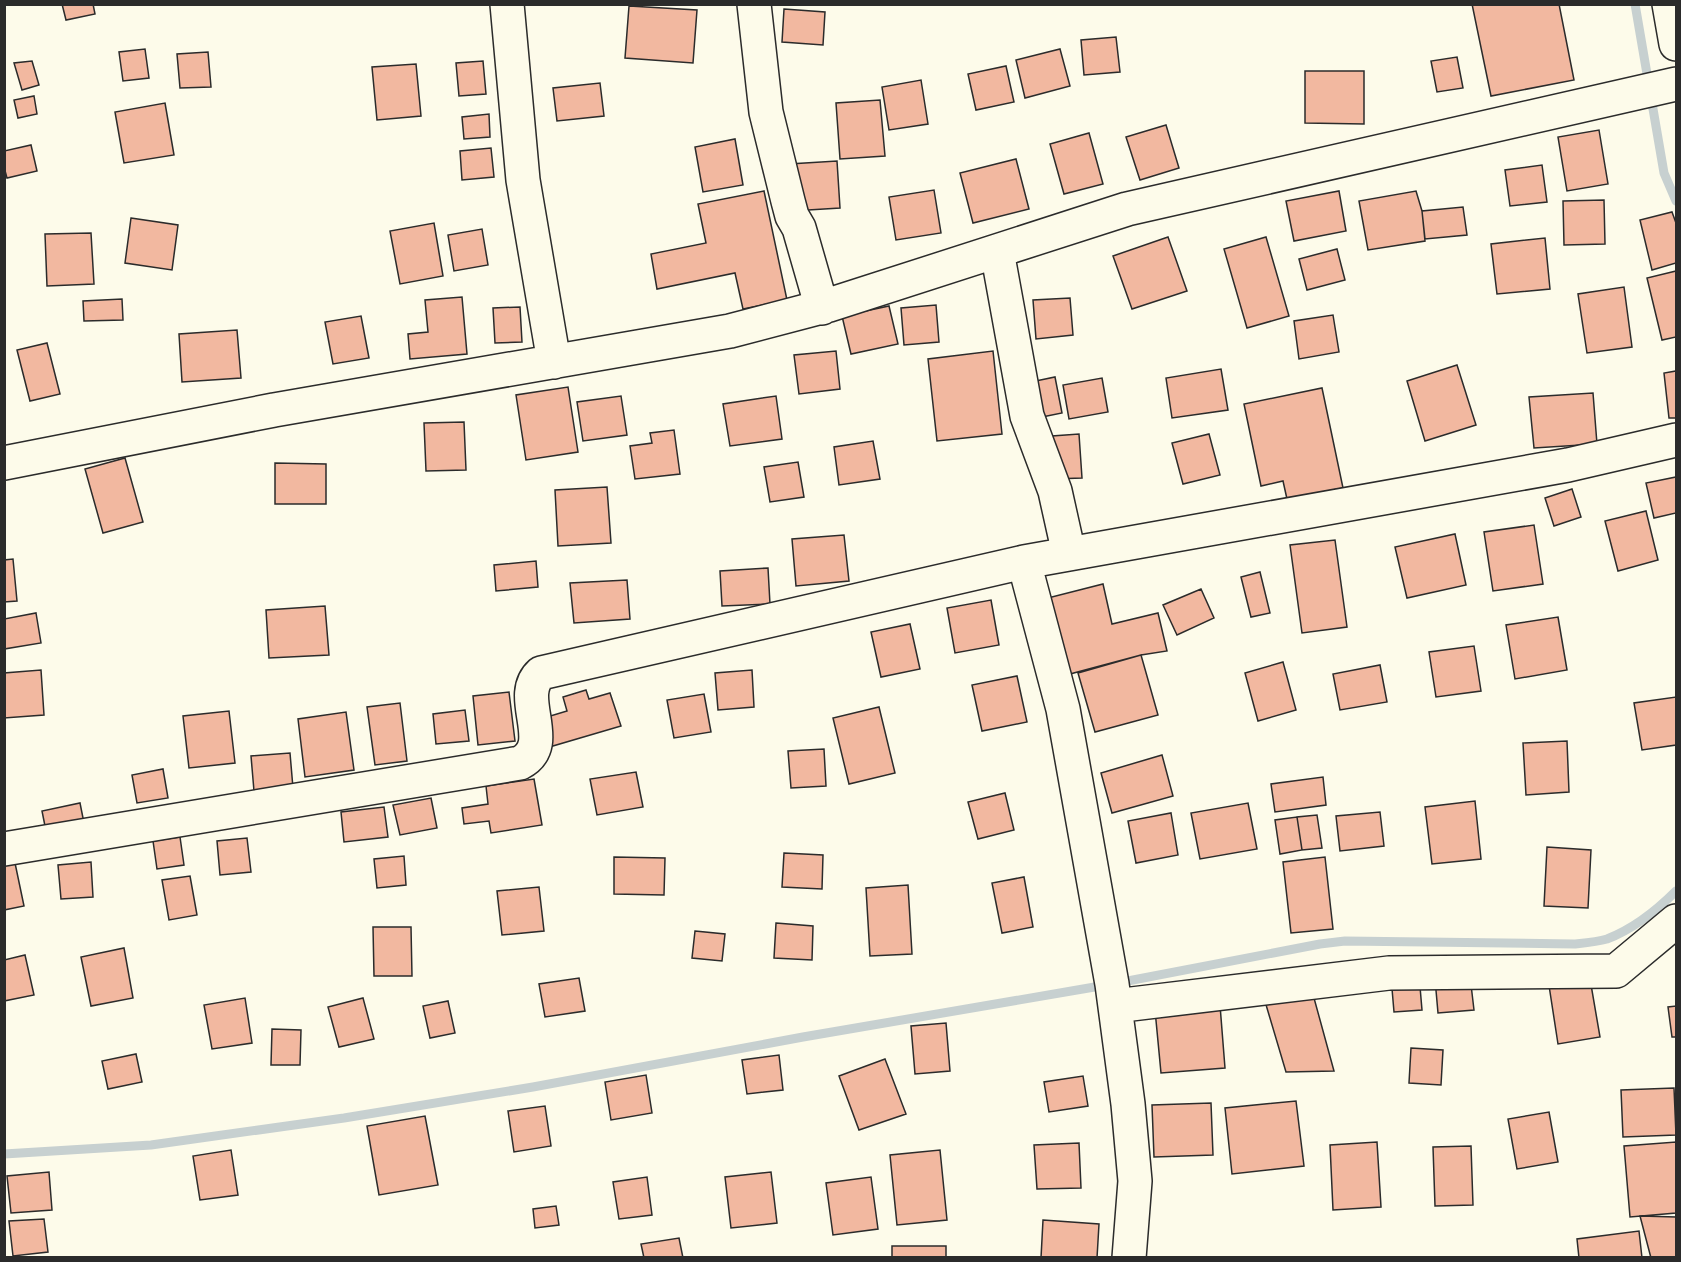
<svg xmlns="http://www.w3.org/2000/svg" width="1681" height="1262" font-family="'PT Sans',sans-serif">
	<style>
		.lines { fill: none; stroke-linecap: round; stroke-linejoin: round }
		.stream { stroke: #c7d0d0; stroke-width: 9 }
		.building { fill: #f2b8a0; stroke: #2b2b2b; stroke-width: 1.5 }
		.minor-casing { stroke: #2b2b2b; stroke-width: 36 }
		.minor { stroke: #fdfbea; stroke-width: 33 }
	</style>
	<rect width="100%" height="100%" fill="#fdfbea"/>
	<g class="lines">
		<path class="stream" d="M1635,4L1664,173L1676,201
			M4,1154L151,1145L344,1118L533,1087L803,1037L1112,984L1320,944L1345,941L1574,944C1584,943 1597,942 1607,939C1633,929 1657,910 1676,891"/>
	</g>
	<path class="building" d="M62,4H93L95,14L66,20Z
		M1472,4H1559L1574,80L1491,96Z
		M629,6L697,10L693,63L625,58Z
		M784,9L825,12L823,45L782,42Z
		M1116,37L1120,72L1084,75L1081,40Z
		M145,49L149,78L123,81L119,52Z
		M1060,49L1070,86L1025,98L1016,60Z
		M208,52L211,87L180,88L177,54Z
		M1457,57L1463,88L1437,92L1431,61Z
		M32,61L39,85L22,90L14,63Z
		M483,61L486,94L459,96L456,63Z
		M416,64L421,116L377,120L372,67Z
		M1006,66L1014,102L976,110L968,74Z
		M1305,71H1364V124L1305,123Z
		M921,80L928,124L889,130L882,87Z
		M600,83L604,116L557,121L553,88Z
		M34,96L37,114L18,118L14,100Z
		M880,100L885,156L840,159L836,103Z
		M165,103L174,155L124,163L115,112Z
		M489,114L490,137L464,139L462,117Z
		M1166,125L1179,168L1140,180L1126,137Z
		M1599,130L1608,184L1567,191L1558,137Z
		M1089,133L1103,184L1064,194L1050,144Z
		M735,139L743,185L703,192L695,147Z
		M31,145L37,171L7,178L4,167V151Z
		M491,148L494,177L462,180L460,151Z
		M1016,159L1029,209L973,223L960,173Z
		M837,161L840,208L792,211L789,164Z
		M1542,165L1547,202L1510,206L1505,170Z
		M934,190L941,233L896,240L889,197Z
		M764,191L787,300L743,309L735,273L657,289L651,254L706,243L698,204Z
		M1339,191L1346,231L1294,241L1286,201Z
		M1416,191L1422,211L1425,241L1368,250L1359,201Z
		M1604,200L1605,244L1564,245L1563,201Z
		M1463,207L1467,235L1425,239L1422,211Z
		M1672,212L1676,223V263L1652,270L1640,220Z
		M131,218L178,225L172,270L125,263Z
		M434,223L443,276L400,284L390,231Z
		M482,229L488,265L454,271L448,235Z
		M91,233L94,284L47,286L45,234Z
		M1168,237L1187,291L1132,309L1113,256Z
		M1266,237L1289,316L1247,328L1224,249Z
		M1545,238L1550,289L1497,294L1491,244Z
		M1337,249L1345,280L1307,290L1299,259Z
		M1676,271V337L1662,340L1647,278Z
		M1624,287L1632,347L1587,353L1578,294Z
		M462,297L467,354L410,359L408,334L428,332L425,300Z
		M1070,298L1073,335L1036,339L1033,300Z
		M122,299L123,320L84,321L83,301Z
		M936,305L939,342L904,345L901,308Z
		M889,306L898,344L851,354L842,316Z
		M520,307L522,342L495,343L493,308Z
		M1333,315L1339,352L1299,359L1294,321Z
		M361,316L369,358L333,364L325,322Z
		M237,330L241,378L182,382L179,334Z
		M47,343L60,394L30,401L17,350Z
		M836,351L840,389L799,394L794,355Z
		M993,351L1002,434L937,441L928,359Z
		M1457,365L1476,425L1425,441L1407,381Z
		M1221,369L1228,410L1172,418L1166,378Z
		M1676,371V418H1669L1664,373Z
		M1055,377L1062,413L1032,419L1026,383Z
		M1102,378L1108,412L1069,419L1063,385Z
		M568,387L578,452L526,460L516,395Z
		M1322,388L1343,488L1287,499L1283,481L1261,486L1244,404Z
		M1593,393L1597,444L1534,448L1529,397Z
		M621,396L627,435L583,441L577,402Z
		M776,396L782,439L730,446L723,404Z
		M464,422L466,470L426,471L424,423Z
		M674,430L680,474L635,479L630,446L652,443L650,433Z
		M1079,434L1082,478L1053,479L1052,436Z
		M1209,434L1220,475L1183,484L1172,443Z
		M873,441L880,479L839,485L834,447Z
		M125,458L143,522L103,533L85,469Z
		M798,462L804,497L770,502L764,467Z
		M275,463L326,464V504H275Z
		M1676,477V513L1654,518L1646,483Z
		M607,487L611,543L558,546L555,490Z
		M1572,489L1581,517L1554,526L1545,498Z
		M1646,511L1658,560L1618,571L1605,521Z
		M1534,525L1543,584L1493,591L1484,532Z
		M1455,534L1466,585L1407,598L1395,547Z
		M844,535L849,581L796,586L792,539Z
		M1335,540L1347,627L1302,633L1290,545Z
		M13,559L17,601L4,602V560Z
		M536,561L538,587L496,591L494,565Z
		M768,568L770,604L722,606L720,571Z
		M1260,572L1270,613L1251,617L1241,577Z
		M627,580L630,619L574,623L570,583Z
		M1103,584L1112,624L1158,613L1167,651L1141,655L1055,678L1036,601Z
		M1201,589L1214,618L1177,635L1163,605Z
		M991,600L999,645L955,653L947,608Z
		M325,606L329,655L269,658L266,610Z
		M36,613L41,643L4,649V619Z
		M1558,617L1567,670L1515,679L1506,625Z
		M910,624L920,669L881,677L871,632Z
		M1474,646L1481,691L1436,697L1429,652Z
		M1141,655L1158,715L1095,732L1078,673Z
		M1283,662L1296,710L1258,721L1245,673Z
		M1380,665L1387,702L1340,710L1333,674Z
		M41,670L44,715L4,718V673Z
		M752,670L754,707L718,710L715,673Z
		M1017,676L1027,722L982,731L972,685Z
		M586,690L589,699L610,693L621,726L546,748L537,720L567,711L563,697Z
		M509,692L515,741L478,745L473,696Z
		M704,694L711,732L674,738L667,700Z
		M1676,697V745L1642,750L1634,703Z
		M400,703L407,761L375,765L367,707Z
		M879,707L895,773L849,784L833,718Z
		M465,710L469,741L436,744L433,714Z
		M229,711L235,763L189,768L183,716Z
		M346,712L354,770L305,777L298,719Z
		M1567,741L1569,792L1526,795L1523,743Z
		M824,749L826,786L791,788L788,751Z
		M290,753L293,788L254,791L251,756Z
		M1162,755L1173,796L1112,813L1101,773Z
		M163,769L168,798L137,803L132,775Z
		M636,772L643,807L597,815L590,779Z
		M1323,777L1326,805L1275,812L1271,784Z
		M534,779L542,825L491,833L489,821L464,824L462,808L488,804L486,786Z
		M1005,793L1014,830L978,839L968,802Z
		M431,798L437,828L400,835L393,805Z
		M1475,801L1481,859L1432,864L1425,807Z
		M80,803L85,828L47,836L42,811Z
		M1248,803L1257,849L1200,859L1191,813Z
		M384,807L388,837L344,842L341,812Z
		M1380,812L1384,846L1340,851L1336,816Z
		M1171,813L1178,855L1136,863L1128,821Z
		M1317,815L1322,848L1302,850L1297,817Z
		M1297,817L1302,850L1280,854L1275,820Z
		M180,837L184,865L157,869L153,841Z
		M247,838L251,872L220,875L217,841Z
		M1547,847L1591,850L1588,908L1544,906Z
		M784,853L823,855L822,889L782,887Z
		M404,856L406,885L377,888L374,859Z
		M614,857L665,858L664,895L614,894Z
		M1325,857L1333,929L1291,933L1283,862Z
		M91,862L93,897L61,899L58,865Z
		M15,863L24,906L4,910V865Z
		M190,876L197,915L169,920L162,880Z
		M1024,877L1033,927L1002,933L992,883Z
		M908,885L912,954L870,956L866,888Z
		M539,887L544,931L502,935L497,891Z
		M776,923L813,926L812,960L774,958Z
		M373,927H411L412,976H374Z
		M695,931L725,934L722,961L692,958Z
		M124,948L133,998L91,1006L81,957Z
		M25,955L34,995L4,1001V960Z
		M1589,973L1600,1037L1558,1044L1548,979Z
		M1419,975L1422,1010L1394,1012L1391,977Z
		M1470,976L1474,1010L1438,1013L1435,979Z
		M579,978L585,1011L545,1017L539,984Z
		M245,998L252,1043L212,1049L204,1005Z
		M363,998L374,1039L339,1047L328,1007Z
		M1264,998H1314L1334,1071L1286,1072Z
		M448,1001L455,1033L430,1038L423,1006Z
		M1220,1005L1225,1068L1161,1073L1155,1010Z
		M1676,1006V1037H1672L1668,1007Z
		M946,1023L950,1071L915,1074L911,1026Z
		M272,1029L301,1030L300,1065H271Z
		M1411,1048L1443,1050L1441,1085L1409,1083Z
		M136,1054L142,1082L108,1089L102,1061Z
		M779,1055L783,1090L747,1094L742,1060Z
		M885,1059L906,1114L859,1130L839,1076Z
		M646,1075L652,1113L611,1120L605,1082Z
		M1083,1076L1088,1106L1049,1112L1044,1082Z
		M1674,1088L1676,1135L1623,1137L1621,1090Z
		M1296,1101L1304,1166L1232,1174L1225,1108Z
		M1211,1103L1213,1155L1154,1157L1152,1105Z
		M545,1106L551,1146L514,1152L508,1111Z
		M1549,1112L1558,1162L1517,1169L1508,1119Z
		M425,1116L438,1185L379,1195L367,1126Z
		M1377,1142L1381,1207L1333,1210L1330,1145Z
		M1676,1142V1213L1630,1217L1624,1146Z
		M1079,1143L1081,1188L1037,1189L1034,1145Z
		M1471,1146L1473,1205L1435,1206L1433,1147Z
		M231,1150L238,1195L200,1200L193,1156Z
		M940,1150L947,1220L897,1225L890,1155Z
		M49,1172L52,1210L11,1213L7,1176Z
		M771,1172L777,1223L731,1228L725,1177Z
		M647,1177L652,1215L619,1219L613,1182Z
		M871,1177L878,1229L833,1235L826,1183Z
		M556,1206L559,1225L535,1228L533,1209Z
		M1640,1216L1676,1217V1258H1651Z
		M44,1219L48,1252L13,1256L9,1221Z
		M1043,1220L1099,1224L1097,1258H1041Z
		M1639,1231L1642,1258H1579L1577,1239Z
		M679,1238L683,1258H644L641,1244Z
		M892,1246H946V1258H892Z"/>
	<g class="lines">
		<defs>
			<path id="minor" d="M507,4L523,180L554,362
				M754,4L766,112L788,201L792,216L799,228L822,308
				M1669,4L1676,44
				M997,251L1027,416L1055,491L1069,554
				M4,463L274,410L730,331L829,305L1127,209L1676,84
				M1024,562L1063,709L1112,984L1128,1104L1135,1181L1129,1258
				M4,849L520,763C557,744 514,697 541,673L1024,562L1568,465L1676,440
				M1115,1006L1389,973L1616,971L1676,921"/>
		</defs>
		<use href="#minor" class="minor-casing"/>
		<use href="#minor" class="minor"/>
	</g>
	<rect width="1681" height="1262" fill="none" stroke="#2b2b2b" stroke-width="12"/>
</svg>
